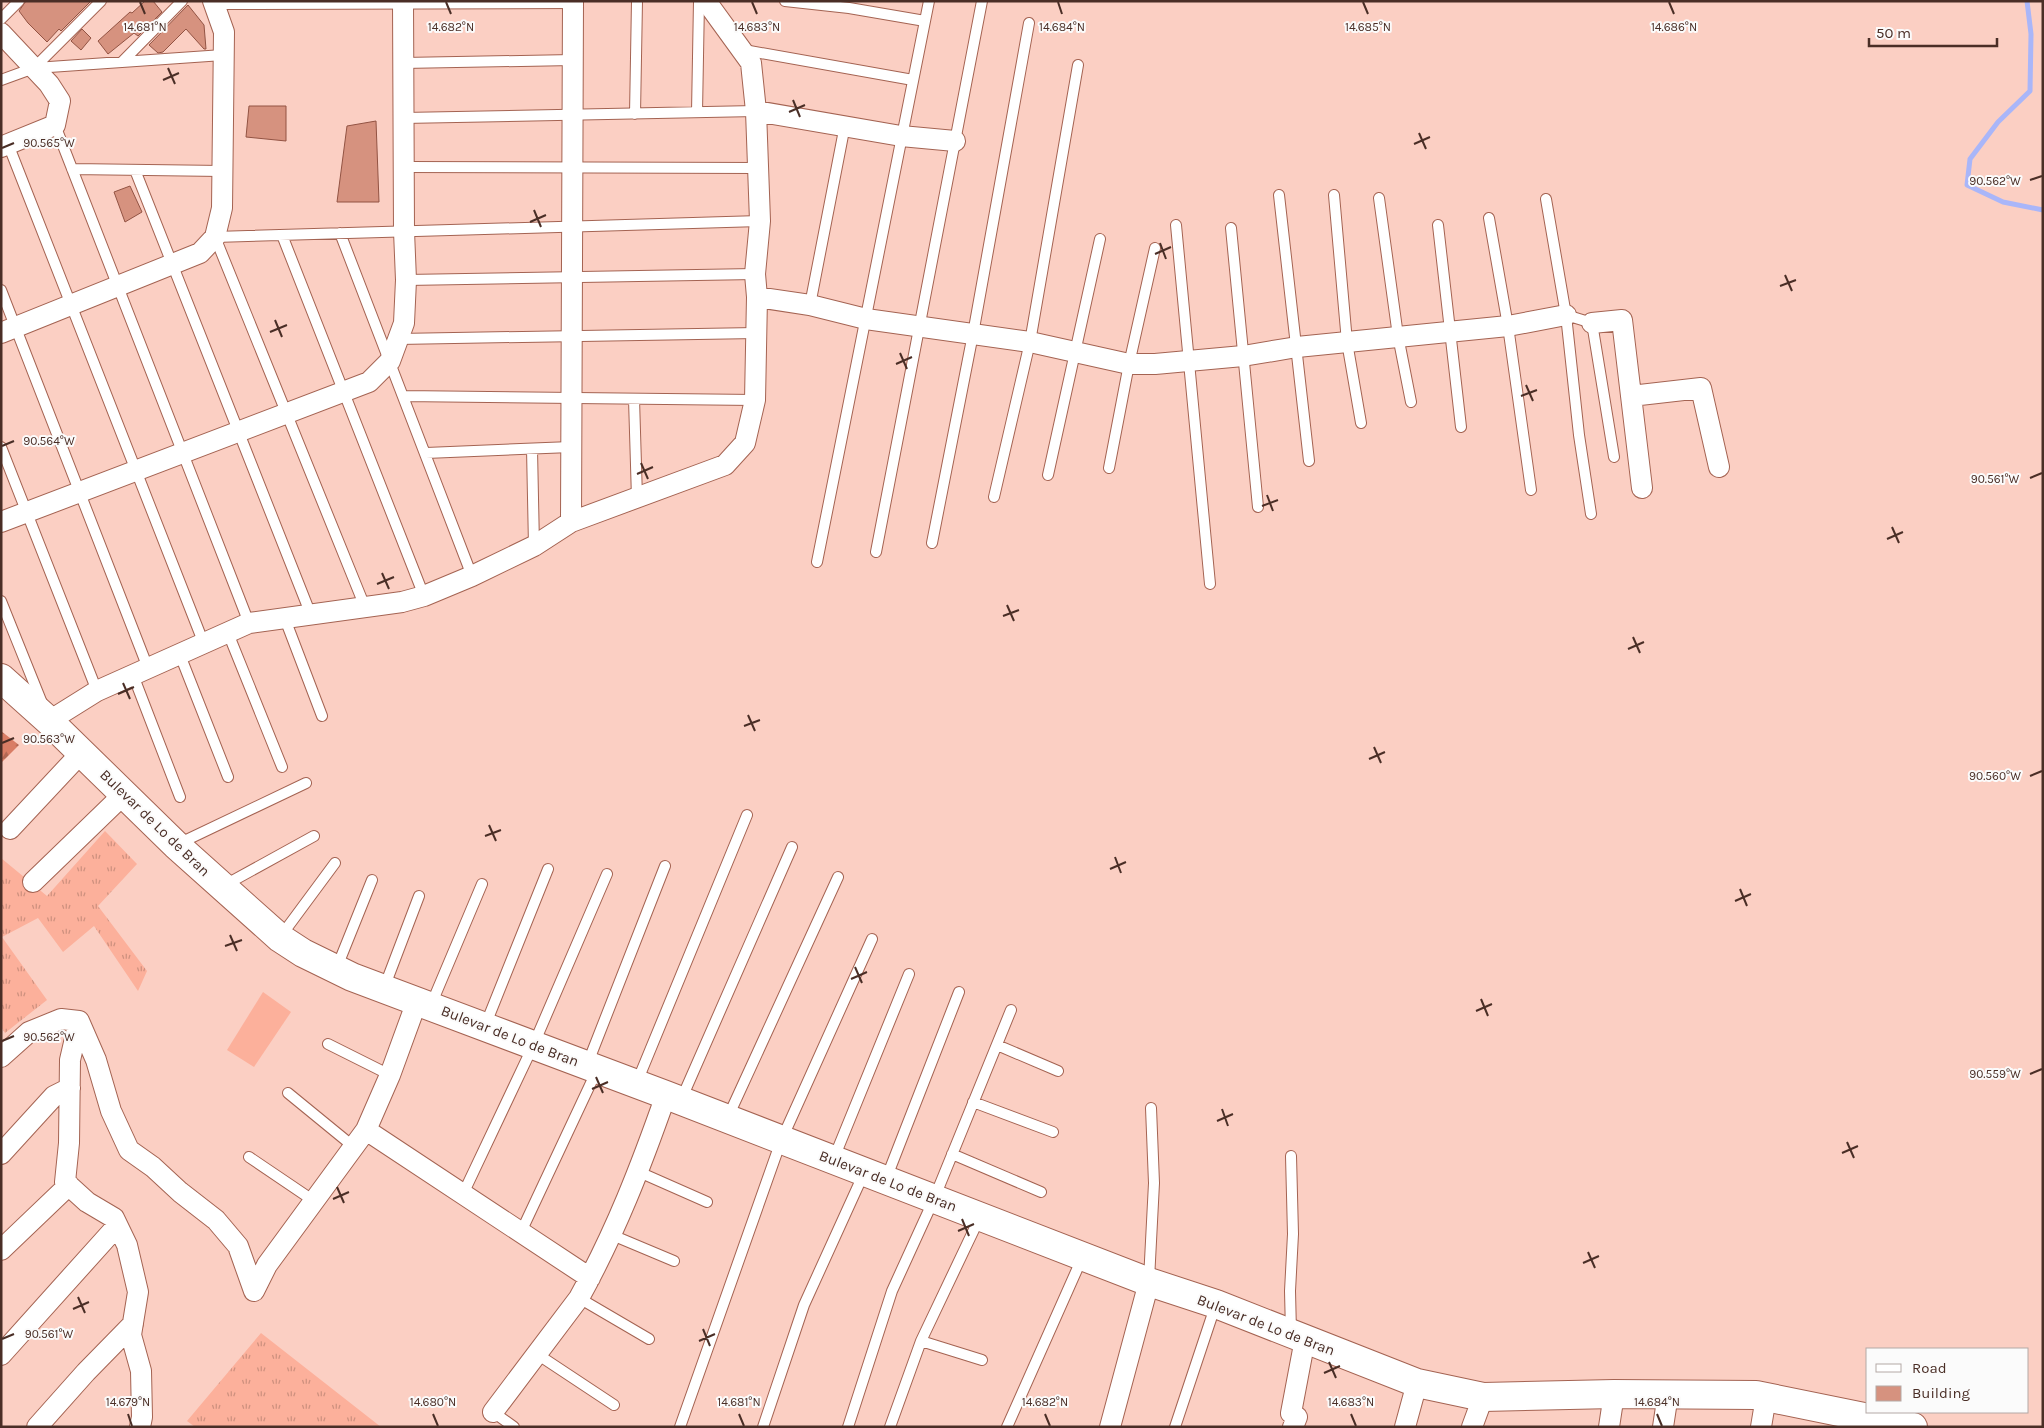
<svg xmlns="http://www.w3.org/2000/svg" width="2044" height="1428" font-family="Karla,sans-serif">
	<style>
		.grass { fill: url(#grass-tufts) }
		.forest { fill: url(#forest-firs) }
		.pitch { fill: #fcb09b }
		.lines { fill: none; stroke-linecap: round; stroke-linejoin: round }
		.stream { stroke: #a9b6f9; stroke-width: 5 }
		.building { fill: #d6927f; stroke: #925343 }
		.lane-casing { stroke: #a46352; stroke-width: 12 }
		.street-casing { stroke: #a46352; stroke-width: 22 }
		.secondary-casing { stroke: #a46352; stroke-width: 30 }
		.lane { stroke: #fff; stroke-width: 10 }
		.street { stroke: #fff; stroke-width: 20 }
		.secondary { stroke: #fff; stroke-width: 28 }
		.ticks { fill: none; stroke: #4a2e26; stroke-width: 2 }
		.labels { text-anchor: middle; stroke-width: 4; stroke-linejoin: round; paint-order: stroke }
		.street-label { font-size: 15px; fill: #4a2e26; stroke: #fbfbfb }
		.ticks-label { font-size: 12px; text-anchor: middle; fill: #4a2e26; stroke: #fbfbfb; stroke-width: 4; stroke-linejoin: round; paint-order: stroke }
	</style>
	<defs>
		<pattern id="grass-tufts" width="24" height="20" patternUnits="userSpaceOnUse" patternTransform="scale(1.25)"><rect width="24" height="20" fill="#fcb09b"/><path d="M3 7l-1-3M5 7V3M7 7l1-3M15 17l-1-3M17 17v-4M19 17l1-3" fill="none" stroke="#ce907e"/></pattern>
		<pattern id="forest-firs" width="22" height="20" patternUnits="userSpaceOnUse" patternTransform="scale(1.25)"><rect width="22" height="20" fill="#d97d65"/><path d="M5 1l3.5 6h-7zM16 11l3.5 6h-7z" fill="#b26753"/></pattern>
	</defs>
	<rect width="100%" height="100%" fill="#fbcfc3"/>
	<path class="grass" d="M105,831L137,864L98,906L147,971L138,991L94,926L63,952L38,918L2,937L47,1000L5,1033L1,1027V858L47,896Z
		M261,1333L381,1427H195L187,1421Z"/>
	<path class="forest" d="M1,731L19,745L1,763Z"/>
	<path class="pitch" d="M263,992L291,1012L254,1067L227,1050Z"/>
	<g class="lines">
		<path class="stream" d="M2027,1L2031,34L2030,91L1998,122L1970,159L1967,185L2003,202L2043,210"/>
	</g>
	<path class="building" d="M26,1H91L61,31L59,29L47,42L28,23L19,11Z
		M145,1H153L162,12L138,36L134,33L108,54L98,41L130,12L132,13Z
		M188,5L204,25L206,49H204L186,29L163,52L158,53L149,45Z
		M82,29L91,38L81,50L71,41Z
		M249,106H286V141L246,137Z
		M376,121L379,202H337L347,126Z
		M130,186L142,212L125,222L114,192Z"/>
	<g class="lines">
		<defs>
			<path id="lane" d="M785,1L849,8L925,21
				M215,4L573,3
				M1,19L19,1
				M744,50L913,80
				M122,62L182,1
				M403,63L573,60
				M35,68L223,55
				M1,80L34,68L101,1
				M697,112L699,1
				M635,114L637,1
				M403,118L756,111
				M55,125L249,623
				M8,144L204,644
				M404,167L758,168
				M72,169L222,171
				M135,170L311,615
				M1279,195L1309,461
				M1334,195L1347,342L1361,423
				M1379,198L1398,336L1411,402
				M1546,199L1566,315L1579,435L1591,514
				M1489,218L1508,326L1531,490
				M1176,225L1210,584
				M1438,225L1461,427
				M1231,228L1258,507
				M340,233L472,576
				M282,235L424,596
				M406,280L755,274
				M1,290L148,668
				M810,305L845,125
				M1566,315L1592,323L1614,457
				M398,339L756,333
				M403,396L755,400
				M634,399L637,498
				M1,447L97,691
				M532,449L534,546
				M426,453L571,447
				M1109,468L1129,364L1155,248
				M1048,475L1100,239
				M994,497L1030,342L1078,65
				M932,543L973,334L1029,23
				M876,552L982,1
				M817,562L929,1
				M1,601L42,703
				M365,607L215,237L760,221
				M285,619L322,716
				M228,633L282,767
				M180,655L228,777
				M133,675L180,797
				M178,844L306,783
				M225,885L314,836
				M281,936L335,863
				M337,967L372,880
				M384,988L419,896
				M431,1005L482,884
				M485,1026L548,869
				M328,1044L390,1075
				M997,1045L1058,1071
				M587,1065L665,866
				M637,1082L747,815
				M288,1093L354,1147
				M681,1100L792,847
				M973,1102L1053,1132
				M728,1117L838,877
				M952,1154L1041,1192
				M1291,1156L1293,1234L1290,1291L1291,1332
				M249,1157L314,1201
				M834,1158L909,974
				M639,1172L707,1202
				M886,1179L959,992
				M463,1194L533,1046L607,874
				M521,1232L597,1070
				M612,1235L674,1261
				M1149,1280L1154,1183L1151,1108
				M579,1298L649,1339
				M921,1341L982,1360
				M537,1354L614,1405
				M493,1412L514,1427
				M680,1427L781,1141L872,939
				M763,1427L804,1305L864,1173
				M848,1427L892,1291L934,1199L1011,1010
				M890,1427L921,1341L979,1219
				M1007,1427L1083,1256
				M1175,1427L1216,1304"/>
			<path id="street" d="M1,33L49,84L60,101L55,125L1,147
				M756,111L901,136L955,141
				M757,297L810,305L866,319L1030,342L1129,364H1155L1243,356L1297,347L1508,326L1566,315
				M1592,323L1622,320L1642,488
				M1,333L200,253L215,237L222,208L224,32L213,1
				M1631,396L1701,388L1719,467
				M1,522L369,382L390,361L404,323L406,280L404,231L403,1
				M571,522L573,1
				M49,721L97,691L249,623L402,602L424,596L472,576L534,546L571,522L725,465L745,443L755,400L757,297L755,274L760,221L756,111L751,63L706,1
				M10,829L82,752
				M33,882L124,794
				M1,1057L29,1032L61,1019L79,1021
				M366,1130L590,1278
				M1,1154L54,1096L70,1088
				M1,1250L69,1185
				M1,1355L117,1226
				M493,1412L579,1298C616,1231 641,1166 666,1095
				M37,1427L86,1372L133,1324
				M140,1427L142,1417L141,1371L131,1335L138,1292L127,1245L114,1218L87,1202L65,1182L69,1143L70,1060L79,1021L96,1060L111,1111L129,1150L153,1167L180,1192L216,1220L238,1246L254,1291L267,1265L366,1130L390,1075L417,1001
				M1110,1427L1149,1282
				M1293,1427L1297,1417L1291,1413L1305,1339
				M1405,1427L1417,1383
				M1472,1427L1483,1397
				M1609,1427L1614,1394
				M1663,1427L1668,1394
				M1761,1427L1766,1397"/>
			<path id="secondary" d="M1,678L49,721L176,845L280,938L303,953L352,977L666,1095L1149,1282L1216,1304L1417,1383L1483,1397L1614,1394L1756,1395L1913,1427"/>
		</defs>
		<use href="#lane" class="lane-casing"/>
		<use href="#street" class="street-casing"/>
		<use href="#secondary" class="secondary-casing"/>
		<use href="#lane" class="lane"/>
		<use href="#street" class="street"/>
		<use href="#secondary" class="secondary"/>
	</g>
	<path class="ticks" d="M140,2L145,14M446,2L451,14M752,2L757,14M1058,2L1062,14M1363,2L1368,14M1669,2L1674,14M168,68L175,84M163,80L179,73M793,100L800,117M789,112L805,105M1419,133L1426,149M1414,144L1430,137M2,148L14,143M2030,180L2042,176M534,210L541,227M530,222L546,215M1160,243L1166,259M1155,254L1171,247M1785,275L1792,291M1780,286L1796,280M275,320L282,337M270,332L287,325M900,353L907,369M896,364L912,357M1526,385L1533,401M1521,396L1537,390M2,446L14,441M641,463L648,479M637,474L653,467M2030,478L2042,473M1267,495L1273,511M1262,506L1278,500M1892,527L1899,543M1887,539L1903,532M382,573L389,589M377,584L394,577M1007,605L1014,621M1003,616L1019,610M1633,637L1640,653M1628,649L1644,642M123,683L130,699M118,694L134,687M748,715L755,731M744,726L760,720M2,743L14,738M1374,747L1381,763M1369,759L1385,752M2030,776L2042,771M489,825L496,841M485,836L501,830M1115,857L1121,873M1110,869L1126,862M1740,889L1747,906M1735,901L1751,894M230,935L237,951M225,946L242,940M855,967L862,983M851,979L867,972M1481,999L1488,1016M1476,1011L1492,1004M2,1041L14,1036M2030,1074L2042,1069M596,1077L603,1093M592,1089L608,1082M1222,1109L1228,1126M1217,1121L1233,1114M1847,1142L1854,1158M1842,1153L1858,1146M337,1187L344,1203M333,1199L349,1192M962,1219L969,1236M958,1231L974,1224M1588,1252L1595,1268M1583,1263L1599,1256M78,1297L85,1313M73,1309L89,1302M703,1329L710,1346M2,1339L14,1334M699,1341L715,1334M1329,1362L1336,1378M1324,1373L1340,1366M128,1414L132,1426M433,1414L438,1426M739,1414L744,1426M1045,1414L1050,1426M1351,1414L1356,1426M1657,1414L1662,1426"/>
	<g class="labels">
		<g class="street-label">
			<text transform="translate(155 823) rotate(44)" y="5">Bulevar de Lo de Bran</text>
			<text transform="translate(510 1036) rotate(21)" y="5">Bulevar de Lo de Bran</text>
			<text transform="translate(888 1181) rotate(21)" y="5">Bulevar de Lo de Bran</text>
			<text transform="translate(1266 1325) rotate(21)" y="5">Bulevar de Lo de Bran</text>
		</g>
	</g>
	<g class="ticks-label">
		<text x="145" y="31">14.681°N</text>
		<text x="451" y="31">14.682°N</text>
		<text x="757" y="31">14.683°N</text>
		<text x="1062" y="31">14.684°N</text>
		<text x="1368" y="31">14.685°N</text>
		<text x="1674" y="31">14.686°N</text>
		<text x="49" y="147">90.565°W</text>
		<text x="1995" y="185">90.562°W</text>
		<text x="49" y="445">90.564°W</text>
		<text x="1995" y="483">90.561°W</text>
		<text x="49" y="743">90.563°W</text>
		<text x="1995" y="780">90.560°W</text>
		<text x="49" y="1041">90.562°W</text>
		<text x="1995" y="1078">90.559°W</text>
		<text x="49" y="1338">90.561°W</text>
		<text x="128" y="1406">14.679°N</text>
		<text x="433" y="1406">14.680°N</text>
		<text x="739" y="1406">14.681°N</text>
		<text x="1045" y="1406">14.682°N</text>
		<text x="1351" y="1406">14.683°N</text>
		<text x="1657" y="1406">14.684°N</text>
	</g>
	<rect width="2044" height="1428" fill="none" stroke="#4a2e26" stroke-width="5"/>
	<rect x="1866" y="1348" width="162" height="65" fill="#fbfbfb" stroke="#b4a9a6"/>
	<rect x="1876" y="1364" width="25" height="8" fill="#ffffff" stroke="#b4a9a6"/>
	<text x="1912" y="1373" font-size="15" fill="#4a2e26">Road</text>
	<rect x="1876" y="1386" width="25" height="15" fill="#d6927f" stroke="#b4a9a6"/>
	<text x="1912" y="1398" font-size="15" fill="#4a2e26">Building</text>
	<path d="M1869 38v8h128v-8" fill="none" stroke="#4a2e26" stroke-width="2.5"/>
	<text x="1876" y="38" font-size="15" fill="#4a2e26" stroke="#fbfbfb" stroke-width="4" paint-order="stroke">50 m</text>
</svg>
